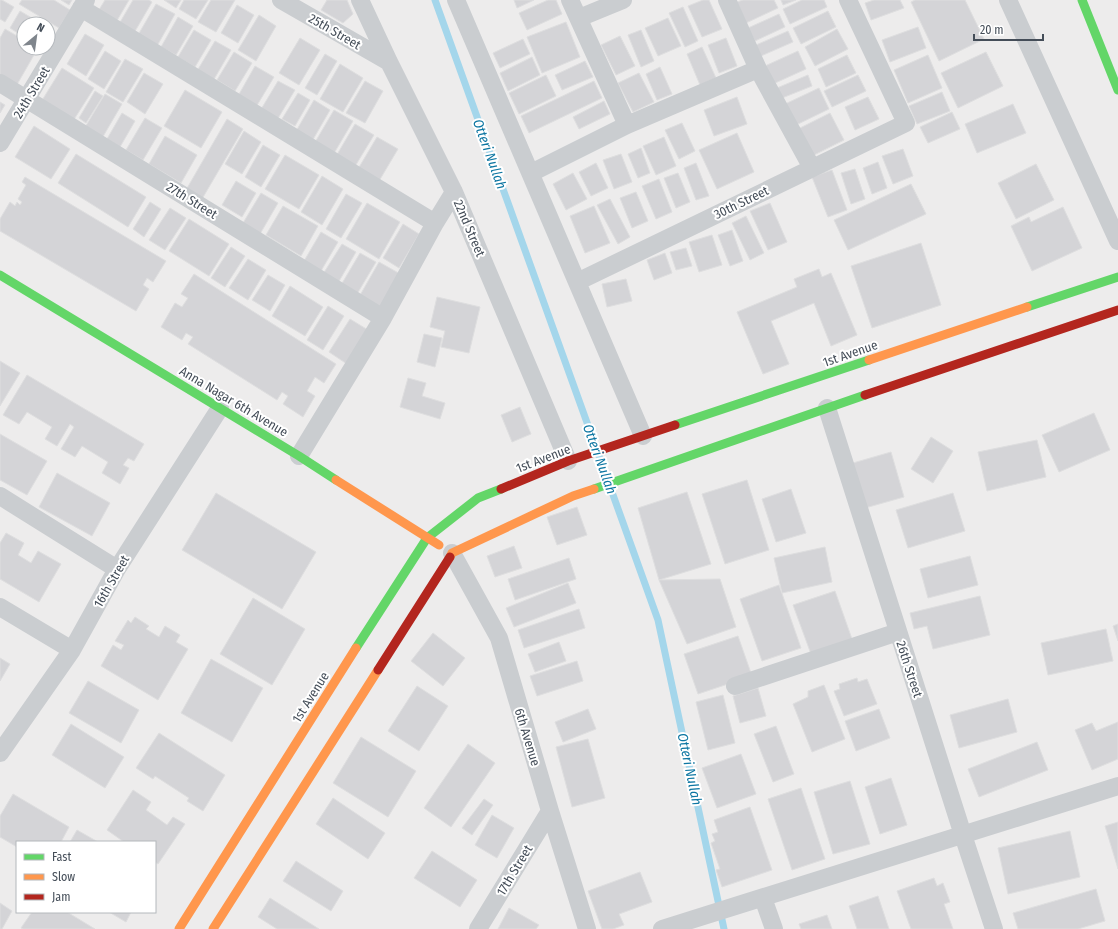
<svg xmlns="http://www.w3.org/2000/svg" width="1118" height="929" font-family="'Fira Sans Condensed',sans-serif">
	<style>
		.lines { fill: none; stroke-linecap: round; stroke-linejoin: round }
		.stream { stroke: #a4d6eb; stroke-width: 7 }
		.building { fill: #d4d4d7; stroke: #dededf }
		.street { stroke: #cacdd0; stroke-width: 18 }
		.fast { stroke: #63d668; stroke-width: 9 }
		.slow { stroke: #ff974d; stroke-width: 9 }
		.jam { stroke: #b3261e; stroke-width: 9 }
		.labels { text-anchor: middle; stroke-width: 4; stroke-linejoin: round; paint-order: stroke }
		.street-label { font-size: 13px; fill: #444d58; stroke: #fff }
		.water-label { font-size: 14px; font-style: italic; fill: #0d76a2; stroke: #fff }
	</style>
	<rect width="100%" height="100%" fill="#edecec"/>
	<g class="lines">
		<path class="stream" d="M435,0L658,620L724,929"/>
	</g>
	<path class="building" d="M0,0H2L14,7L5,22L0,19Z
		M22,0H54L70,10L59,28L19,4Z
		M61,0H72L69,5Z
		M105,0H129L115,24L97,13Z
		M133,0H149L152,2L134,33L119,24Z
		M164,0H181L176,8Z
		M184,0H208L196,19L179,9Z
		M211,0H235L216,32L198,22Z
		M326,0H347L353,14L343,23L321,10L327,0Z
		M514,0H534L517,8Z
		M548,0H556L562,14L527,30L519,13Z
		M703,0H709L722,29L702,37L688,6Z
		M743,0H774L778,8L746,23L737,2Z
		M781,0H796L783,5Z
		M802,0H824L827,7L790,24L783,9Z
		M874,0H900L904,8L871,20L865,3Z
		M915,0H965L984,39L939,61L911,2Z
		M156,4L175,14L157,46L138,35Z
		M237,5L254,15L238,43L221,33Z
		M683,7L698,41L685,47L669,13Z
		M20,11L42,24H24V37L10,28Z
		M828,11L836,27L801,44L793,28Z
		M779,14L785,27L755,41L748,28Z
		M259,15L276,26L256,61L238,50Z
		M178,17L193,26L176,55L161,47Z
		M668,18L681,46L658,56L645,28Z
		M566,22L580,57L542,73L527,37Z
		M918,27L926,48L890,62L882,40Z
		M48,28L53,30L48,39Z
		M5,29L24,40V48H38L15,88L0,80V38Z
		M837,29L848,49L815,66L805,47Z
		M194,30L211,40L195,67L178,57Z
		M641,30L654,61L641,67L628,35Z
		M788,31L793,42L761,56L756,45Z
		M85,34L104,45L86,76L67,64Z
		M620,36L635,66L616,75L601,45Z
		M300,38L320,50L299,85L279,73Z
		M726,38L737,66L719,73L708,45Z
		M523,39L530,54L500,68L493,53Z
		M215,41L231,50L213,81L197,71Z
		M702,47L716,78L700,85L687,54Z
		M105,51L121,61L104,89L88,79Z
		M798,51L806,69L773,84L765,66Z
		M234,52L252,63L235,91L217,80Z
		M986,52L1003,86L958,108L941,73Z
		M325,54L337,61L317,95L305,88Z
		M847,55L856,73L826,87L818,69Z
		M928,55L942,88L908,103L894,70Z
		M532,57L540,75L508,91L500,73Z
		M125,59L143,69L123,102L106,92Z
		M585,61L593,77L562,90L555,75Z
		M340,64L363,78L343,112L320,99Z
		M255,66L274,77L256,107L238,96Z
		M660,67L672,94L657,100L646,74Z
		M62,68L94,88L73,121L41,102Z
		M144,73L163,84L145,114L127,102Z
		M639,73L654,102L633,112L618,83Z
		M546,75L556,96L519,114L509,93Z
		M808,75L812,86L782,98L777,88Z
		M858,75L866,91L832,107L824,91Z
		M278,81L295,90L277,120L260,111Z
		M365,81L383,91L365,123L346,113Z
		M594,81L602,98L529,133L521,116Z
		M819,88L829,109L794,126L783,105Z
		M185,90L222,112L201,148L164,126Z
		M95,91L103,96L86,123L79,118Z
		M942,92L950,111L917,124L909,106Z
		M298,93L310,100L295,126L282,119Z
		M105,94L122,104L101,140L84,129Z
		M737,97L747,124L714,136L704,110Z
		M868,97L879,119L855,130L845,107Z
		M314,100L330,110L311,143L295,133Z
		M604,101L610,114L579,129L573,117Z
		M0,102L5,105L0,113Z
		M1013,104L1026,133L977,153L965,124Z
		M334,110L353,121L333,155L314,144Z
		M952,112L960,129L928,143L920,127Z
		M122,113L135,121L120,147L107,139Z
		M830,113L844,140L810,157L796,130Z
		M145,118L162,128L143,160L126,150Z
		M227,119L243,129L202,199L186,190Z
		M682,123L695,151L679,159L665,130Z
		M355,124L374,135L354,168L335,158Z
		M34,126L70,149L51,179L15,157Z
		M244,131L261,142L242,174L225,164Z
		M737,133L754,172L717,189L699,150Z
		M165,136L197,155L181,183L149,164Z
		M377,137L398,149L379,181L358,169Z
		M664,137L676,166L656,175L643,146Z
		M263,145L280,155L261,187L245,177Z
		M641,148L650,173L638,178L628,154Z
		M903,149L913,176L893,184L882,156Z
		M76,154L146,197L128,227L58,183Z
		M621,154L632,182L614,189L603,160Z
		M285,155L319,175L299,209L265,189Z
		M878,162L887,188L872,194L863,168Z
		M596,163L608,188L591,196L579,172Z
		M696,163L709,196L696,200L684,168Z
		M1036,164L1054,200L1016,219L998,183Z
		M855,169L865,199L851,204L841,173Z
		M832,170L847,210L828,217L812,177Z
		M573,173L587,199L566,210L553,184Z
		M678,173L690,202L676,208L664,178Z
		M322,176L343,189L322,225L301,212Z
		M25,177L166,261L153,282L147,278L143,285L149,289L136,311L0,231V219L10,202L15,206L17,202L20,205L22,202L18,199L26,185L22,182Z
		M659,179L672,212L656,219L642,186Z
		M236,181L256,193L242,217L222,205Z
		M911,184L926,214L848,250L834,220Z
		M636,192L648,221L632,228L620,198Z
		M261,193L278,203L260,234L243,223Z
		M346,194L362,203L341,238L326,229Z
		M610,199L630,237L618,244L597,205Z
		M150,202L161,209L144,237L133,229Z
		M367,203L400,222L379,259L346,239Z
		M770,203L787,242L768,250L750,211Z
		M283,206L318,226L301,256L266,235Z
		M594,206L610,243L585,253L570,216Z
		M1063,207L1082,248L1032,271L1011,226L1029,217L1031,222Z
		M170,208L186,218L165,250L149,240Z
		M746,216L764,253L750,260L732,223Z
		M189,219L229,244L209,276L169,251Z
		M403,224L419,234L399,268L383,258Z
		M732,230L743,261L730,266L718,235Z
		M321,232L338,242L321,271L304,261Z
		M712,235L722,265L699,272L689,242Z
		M921,243L941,305L872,328L851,266Z
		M342,244L356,252L338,283L323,274Z
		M231,247L245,256L225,287L211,278Z
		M686,248L692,266L676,270L670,252Z
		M360,253L376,262L357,294L341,285Z
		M665,253L672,273L654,280L647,260Z
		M248,259L266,270L248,300L229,288Z
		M379,262L402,275L382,310L359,297Z
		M819,269L822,277L831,273L857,335L831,346L814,303L771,321L789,364L763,374L737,312L797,287L794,279Z
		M194,274L336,364L324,383L315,377L307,391L315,396L303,417L283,404L288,396L282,392L277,400L188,344L193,337L186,333L182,340L161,327L175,303L182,307L188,298L181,294Z
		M268,275L285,285L270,311L252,300Z
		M626,279L632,301L607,307L602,284Z
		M290,286L323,307L305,336L272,316Z
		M437,297L480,307L469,353L441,347L445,331L430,327Z
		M328,306L344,316L323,350L307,340Z
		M350,319L368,330L347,364L329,352Z
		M424,334L442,338L435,367L417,362Z
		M0,361L20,373L0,406Z
		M27,375L144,444L134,461L128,458L123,465L129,468L120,484L102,473L108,462L82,446L75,457L61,449L74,427L70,424L57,446L45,439L52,427L27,412L19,424L3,415Z
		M408,378L426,383L422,396L445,403L440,419L400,407Z
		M520,407L531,434L512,442L501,415Z
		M1094,413L1110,450L1059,472L1042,435Z
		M0,434L47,461L27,495L0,480Z
		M931,437L953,451L933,483L911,469Z
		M1037,440L1046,477L987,491L978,452Z
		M891,452L904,497L865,508L853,463Z
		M57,473L110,503L92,536L39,507Z
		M747,480L769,550L725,564L702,494Z
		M791,489L806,533L776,542L762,499Z
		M687,492L711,564L659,580L638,508Z
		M216,493L316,552L282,609L182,550Z
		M953,493L965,531L908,548L896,510Z
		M577,507L587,535L557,545L547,517Z
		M6,533L24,543L18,555L31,563L38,551L61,564L39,602L0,579V543Z
		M514,546L522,568L495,577L487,556Z
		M825,547L832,582L782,593L774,558Z
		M970,556L978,585L928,598L920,569Z
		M569,558L576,579L515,600L508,579Z
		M720,579L736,627L687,644L659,580Z
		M568,583L576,603L514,627L506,608Z
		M779,585L801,648L762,661L740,599Z
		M835,591L852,639L811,654L793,605Z
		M980,596L990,635L933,649L927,626L914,629L910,613Z
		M253,598L305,629L272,685L220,654Z
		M579,609L585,628L524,648L518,630Z
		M135,617L149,626L146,629L159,637L165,626L180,635L176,642L188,649L158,700L101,666L113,645L121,650L124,645L115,641L128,620L131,623Z
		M1118,624V641L1113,626Z
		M1106,629L1113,661L1048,675L1041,643Z
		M433,633L465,658L443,686L411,661Z
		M738,636L752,676L698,694L684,654Z
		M559,642L566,661L535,672L528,654Z
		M0,658L10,664L0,681Z
		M211,659L263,688L232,742L181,713Z
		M577,661L583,681L537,696L530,676Z
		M857,678L858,682L867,679L877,704L844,716L834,691L840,689L839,684Z
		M88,681L139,710L121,743L69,713Z
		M824,685L845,739L812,752L793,704L808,697V691Z
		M417,686L448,706L419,751L388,731Z
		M758,688L766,716L740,723L733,696Z
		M723,695L735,743L708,750L696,702Z
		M1008,699L1017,732L959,748L950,715Z
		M588,709L596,729L563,742L555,722Z
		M879,709L890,738L856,751L845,721Z
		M1118,722V759L1092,770L1075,730L1092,723L1096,731Z
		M71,724L124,757L105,788L52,755Z
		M776,726L794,774L773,782L754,734Z
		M159,733L225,775L203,811L187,801L189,798L155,776L153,779L136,768Z
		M361,737L416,771L388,817L333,783Z
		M588,739L605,798L572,807L556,747Z
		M1037,742L1048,770L979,797L968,769Z
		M468,744L495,763L451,827L424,808Z
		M741,754L756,794L717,808L702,768Z
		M891,778L907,825L880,834L865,787Z
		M850,781L870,844L833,854L814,792Z
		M801,788L825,859L792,870L768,799Z
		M133,790L151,802L146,810L167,825L173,817L185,824L158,864L155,862V842H124L107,830Z
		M13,794L69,827L61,842H17V847L0,837V816Z
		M333,798L385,833L368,859L316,824Z
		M484,799L493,805L472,835L462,828Z
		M750,807L772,870L722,887L716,870L720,869L711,843L715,841L712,834L718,832L714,820Z
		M492,815L514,828L497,858L475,845Z
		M1118,822V869L1105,826Z
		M77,830L98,842H70Z
		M1070,831L1080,877L1008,894L998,848Z
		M432,851L477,880L460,907L414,878Z
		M296,861L343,891L331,911L283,881Z
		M640,872L652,902L619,914L624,925L613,929H602L588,891Z
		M934,878L937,886L943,883L950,902L944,904L953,929H911L897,891Z
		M1096,889L1105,921L1078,929H1018L1013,913Z
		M878,896L889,929H857L849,906Z
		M270,898L319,929H277L258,917Z
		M0,903L12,911L2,929H0Z
		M509,908L539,925L536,929H498Z
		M32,912H67L95,929H23L21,928Z
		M109,912H131L126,922Z
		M827,915L832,929H801L799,924Z"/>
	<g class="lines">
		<path class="street" d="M281,0L389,62
			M360,0L389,62L454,192L568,461
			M456,0L643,436
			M570,0L627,125
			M727,0L758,69L812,168
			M1008,0L1118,241
			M81,8L435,223
			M579,18L623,0
			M0,83L383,318
			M0,143L86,0
			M531,173L627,125L758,69
			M577,282L906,123L848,0
			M827,408L963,835L994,929
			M299,456L383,318L435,223L454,192
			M0,496L117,569
			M452,553L499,638L550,811L587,929
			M0,607L72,650
			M735,686L898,632
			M0,753L72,650L117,569L220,408
			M763,898L774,929
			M478,929L550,811
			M662,929L1118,786"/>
		<path class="fast" d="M1082,0L1118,90
			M0,275L299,456L336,480
			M1027,307L1118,277
			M675,425L869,360
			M594,489L865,395
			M356,648L427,538L478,498L501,489"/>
		<path class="slow" d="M869,360L1027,307
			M336,480L439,545
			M450,557L452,553L573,496L594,489
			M179,929L356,648
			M213,929L378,670"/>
		<path class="jam" d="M865,395L1118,310
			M501,489L568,461L675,425
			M378,670L450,557"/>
	</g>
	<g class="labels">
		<g class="street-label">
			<text transform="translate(335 31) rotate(30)" y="5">25th Street</text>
			<text transform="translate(31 92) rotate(-59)" y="5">24th Street</text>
			<text transform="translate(192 200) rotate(32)" y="5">27th Street</text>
			<text transform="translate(741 202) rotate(-26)" y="5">30th Street</text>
			<text transform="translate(470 228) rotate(67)" y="5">22nd Street</text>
			<text transform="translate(850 353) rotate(-19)" y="5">1st Avenue</text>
			<text transform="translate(234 401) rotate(31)" y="5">Anna Nagar 6th Avenue</text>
			<text transform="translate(543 458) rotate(-21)" y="5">1st Avenue</text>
			<text transform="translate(111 581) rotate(-60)" y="5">16th Street</text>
			<text transform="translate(910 669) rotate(72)" y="5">26th Street</text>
			<text transform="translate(310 697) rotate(-58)" y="5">1st Avenue</text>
			<text transform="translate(528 737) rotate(73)" y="5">6th Avenue</text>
			<text transform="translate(514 870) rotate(-59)" y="5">17th Street</text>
		</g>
		<g class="water-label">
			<text transform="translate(490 154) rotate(70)" y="5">Otteri Nullah</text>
			<text transform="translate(600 459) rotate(70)" y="5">Otteri Nullah</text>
			<text transform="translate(690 769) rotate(78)" y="5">Otteri Nullah</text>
		</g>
	</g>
	<rect x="16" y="841" width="140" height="72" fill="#ffffff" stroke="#b4b8bc"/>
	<rect x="24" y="854" width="20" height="6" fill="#63d668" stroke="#b4b8bc"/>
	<text x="52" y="861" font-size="12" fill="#444d58">Fast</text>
	<rect x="24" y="874" width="20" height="6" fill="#ff974d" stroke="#b4b8bc"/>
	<text x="52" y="881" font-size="12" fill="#444d58">Slow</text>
	<rect x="24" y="894" width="20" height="6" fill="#b3261e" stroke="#b4b8bc"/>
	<text x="52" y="901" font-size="12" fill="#444d58">Jam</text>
	<g transform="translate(36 36) rotate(29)"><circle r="19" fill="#ffffff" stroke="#b4b8bc"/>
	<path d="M0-3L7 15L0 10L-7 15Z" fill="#7f858c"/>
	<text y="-6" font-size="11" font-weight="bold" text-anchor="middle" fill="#444d58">N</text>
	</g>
	<path d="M974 34v6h69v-6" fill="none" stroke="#444d58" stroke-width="2"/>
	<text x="980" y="34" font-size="12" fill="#444d58" stroke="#ffffff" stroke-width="3" paint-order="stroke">20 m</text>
</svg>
